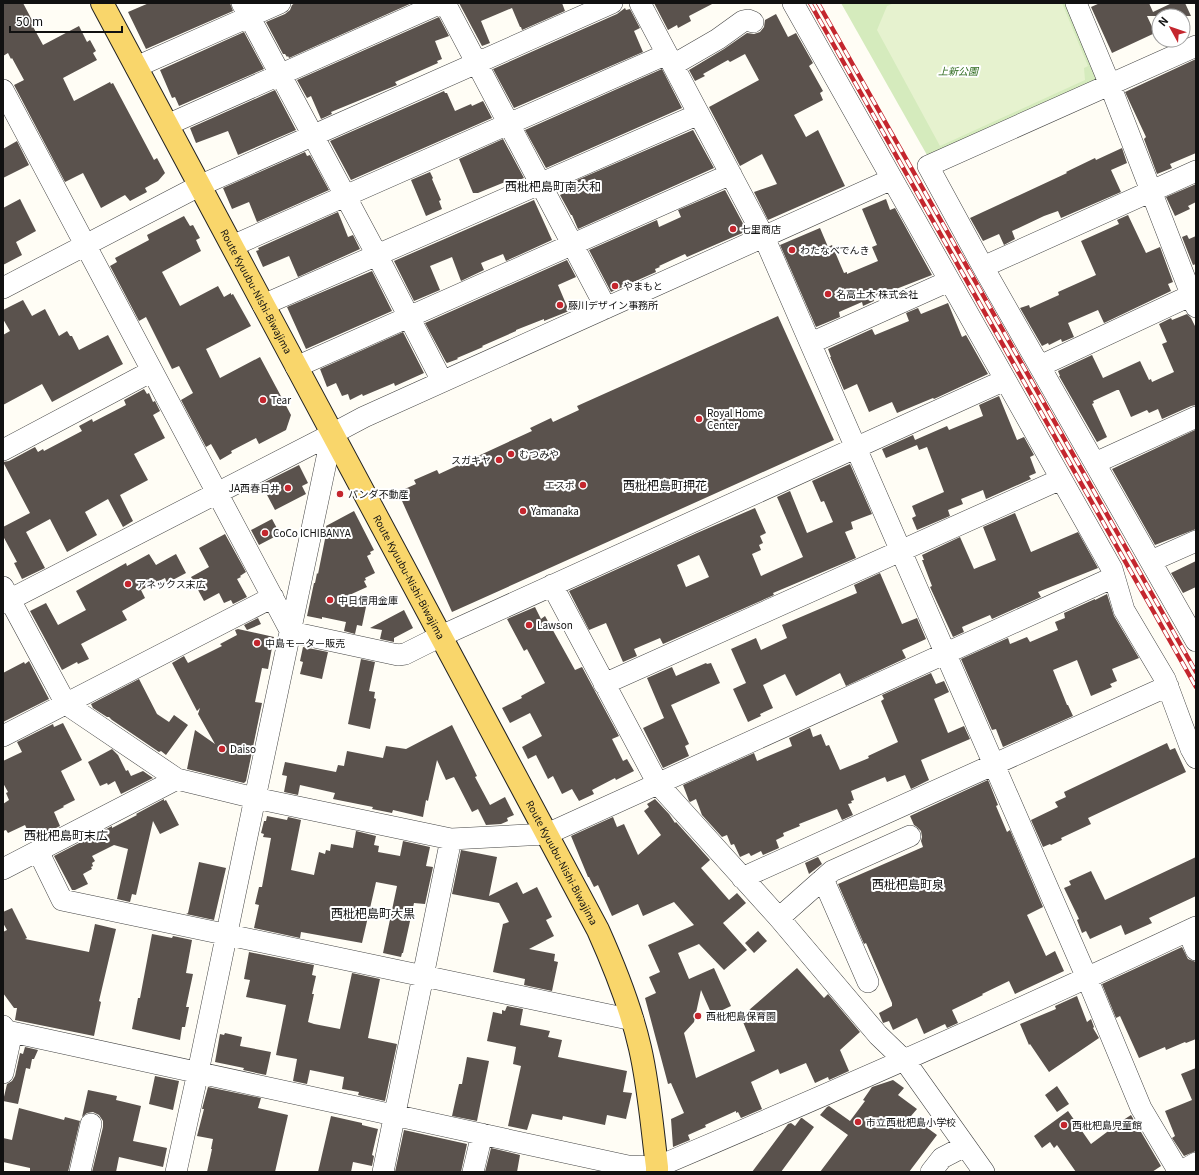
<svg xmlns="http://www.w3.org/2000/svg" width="1199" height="1175" font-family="Georgia,'Noto Sans JP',serif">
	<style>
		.green { fill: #d5ebbd }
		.pitch { fill: #e6f2cf }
		.building { fill: #5a524d; fill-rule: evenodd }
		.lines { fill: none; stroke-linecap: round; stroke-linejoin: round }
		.minor-casing { stroke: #444; stroke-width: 22 }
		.major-casing { stroke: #222; stroke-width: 24 }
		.minor { stroke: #fff; stroke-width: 21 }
		.major { stroke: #f9d66b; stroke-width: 22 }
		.rail-casing { stroke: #c4262e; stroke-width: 4.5 }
		.rail { stroke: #fff; stroke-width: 3; stroke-dasharray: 9; stroke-linecap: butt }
		.poi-dot { fill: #c4262e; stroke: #fff; stroke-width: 1.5 }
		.labels { text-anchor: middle; stroke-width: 4; stroke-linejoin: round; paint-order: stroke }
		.park-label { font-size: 10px; font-style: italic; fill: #2f6b1f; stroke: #fff }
		.poi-label { font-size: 10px; fill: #111; stroke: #fff; text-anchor: start }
		.street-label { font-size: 10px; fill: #111; stroke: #fff }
		.quarter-label { font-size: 12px; fill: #111; stroke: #fff }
	</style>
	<rect width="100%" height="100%" fill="#fffdf5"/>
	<path class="green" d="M841,3H1071L1098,82L932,157L927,155Z"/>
	<path class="pitch" d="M894,3H1062L1088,66L1084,68L1085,80L940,146L877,30L887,6Z"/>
	<path class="building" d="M3,3H23L33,22L31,23L43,45L79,26L87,42L90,40L96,51L93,53L97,60L63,78L74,101L110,82L111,84L113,83L154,160L157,158L165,173L158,181L145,188L147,192L130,201L125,195L101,208L83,173L65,182L14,85L24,80L12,58L11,59L8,53L3,56Z
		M149,3H230L233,11L146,49L128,12Z
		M295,3H412L289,58L288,56L287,57L285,54H283L266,22L285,14L290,10L292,5Z
		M459,3H562L565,11L522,30L521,27H520L512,8L481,21L490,43L482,46Z
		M654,3H714L689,16L691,21L678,28L677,25L668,30Z
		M1100,3H1149L1153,12L1172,3H1185L1191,16H1147L1155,33L1112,53L1091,7Z
		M625,8L626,10L630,9L640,28L634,31L643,52L514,108L493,69L617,14Z
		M776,14L788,37L796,33L813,63L809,66L823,91L820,93L823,100L794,115L806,137L818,130L845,186L768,220L754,192L777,184L762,154L740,166L709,107L759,80L745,54L730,62L728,60L703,74L705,76L695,81L689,70L724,49L747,33L754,34L760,32L764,27L765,20Z
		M439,17L449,36L435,41L442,59L437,61L438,63L395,82L397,85L331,112L332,114L321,119L311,96L307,98L297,80Z
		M244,32L264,69L179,106L175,97L172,98L160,70Z
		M1196,59V153L1170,164L1172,168L1157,174L1144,139L1146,137L1125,92Z
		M662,69L682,108L546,168L525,130Z
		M275,90L296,130L238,155L228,131L196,143L190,128Z
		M444,91L445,93H447L455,111L471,104L472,106L483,101L492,118L351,180L330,141Z
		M693,130L714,168L578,229L572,215H571L560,195L577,187L576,185L579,184L577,180Z
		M503,139L524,178L506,185L505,182L478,193H473L459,159Z
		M17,141L29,165L3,178V149Z
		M1122,148L1127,163L1111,170L1121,192L1061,218L1058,211L1044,216L1012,231L1015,239L1004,245L999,234L983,241L970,218L1067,173L1066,172L1095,158L1096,160Z
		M305,152L307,156L310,155L329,190L257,222L249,202L232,209L223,188Z
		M430,172L433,178L432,179L441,200L439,201L442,209L426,216L411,180Z
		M1196,184V202L1188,206L1190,209L1175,216L1166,197Z
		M725,190L747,231L687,257L685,254L659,266L660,267L655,269L656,272L611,292L589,250L657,220L659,227L681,217L678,210Z
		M20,199L36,231L16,242L22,255L3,265V208Z
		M886,199L890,210L895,208L932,275L873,298L874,301L863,306L862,302L839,312L840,317L816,327L780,245L820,228L828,247L832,245L844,273L847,272V274L878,261L872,247L877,245L862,209Z
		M534,200L552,240L506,261L503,254L481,263L484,270L461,281L452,257L430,266L440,290L414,301L394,261Z
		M338,212L348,237L353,235L360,249L298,277L289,256L263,267L256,251L259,250L258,248Z
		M1128,215L1146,253L1160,247L1173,282L1168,284L1171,291L1104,323L1098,310L1068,323L1074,337L1062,342L1061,339L1049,345L1048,343L1042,346L1020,308L1029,305L1030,308L1059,295L1058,292L1096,275L1081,241L1119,224L1117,220Z
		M184,216L190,226L193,225L200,238L196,240L201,251L162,272L180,306L218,286L224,297L231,293V295L233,294L251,326L206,349L220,378L260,357L291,415L286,430L259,444L256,438L231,451L232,453L220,460L211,444L206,447L181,400L193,393L179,366L172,369L146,317L139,321L110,266L117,262L115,258L149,240L147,235Z
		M1187,235L1189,239L1196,236V264L1193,265L1182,237Z
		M567,260L576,277L558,285L569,311L544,321V319L516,330V331L482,346L483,347L457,358L458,359L447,363L446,362L425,323Z
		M372,271L392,311L306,349L287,307Z
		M23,300L32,316L45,309L59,336L67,331L70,336H72L79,350L108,335L123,364L52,402L42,384L3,405V335L10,331L3,319V310Z
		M948,303L962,337L966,335L988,374L934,399L933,398L897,413L892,402L869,412L857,384L844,390L830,357H831L828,349L872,329L875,335L909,321L906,313L918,308L921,314Z
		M1187,314L1191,318L1196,328V405L1191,406L1162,419L1158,409L1149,413L1147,410L1131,417L1119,390H1117L1093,401L1094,403L1092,404L1107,437L1097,442L1059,376H1060L1058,371L1092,355L1103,378L1140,361L1149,380L1151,379L1152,382L1174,372L1162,344L1167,342L1159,324L1171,318L1172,320Z
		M778,316L834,440L452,612L398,492L416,484L414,480L437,470L439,474L532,431L530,428L551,418L553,422L579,410L577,406Z
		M403,332L424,373L395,386L394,383L363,396L362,394L350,400L348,394L342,396L336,383L327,387L320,369Z
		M144,389L147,394L149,393L153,402L155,401L160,411L153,415L165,438L134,454L148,480L120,495L133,521L123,527L108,499L85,512L97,535L67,552L50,519L26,532L45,568L22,579L14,563L17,562L3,536V527L30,513L3,462L9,461L35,447L38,452L43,449L44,451L82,431L79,426L92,419L93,422L126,405L124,400Z
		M999,396L1017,440L1024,437L1034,455L1030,457L1036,473L1029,476L1031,479L986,499L983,490L961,499L963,504L948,510L950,516L917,530L912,518L916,516L912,506L944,492L927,447L919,450L917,445L886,458L882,449L913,435L915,440L947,426L949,430L983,416L979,405Z
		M1195,430L1196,529L1155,545L1112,469Z
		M850,464L872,514L851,522L853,529L845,532L856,558L773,593L774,595L663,644L660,638L634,649L637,656L623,662L606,623L589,630L569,591L697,533L755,508L766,533L760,536L763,543L759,545L761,550L752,554L761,576L803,557L777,497L790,491L807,533L833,522L824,501L821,502L812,481ZM699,555L709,577L686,587L677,565Z
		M299,465L308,483L302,486L306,494L275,510L266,493L263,494L259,485Z
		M354,511L374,550L370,552L371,554L367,556L375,573L365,578L366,580L364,581L367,587L345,597L367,602L362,626L357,625L355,634L344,631L346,622L322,617V619L307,616L314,583H315L317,573L318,574L327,529L326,526Z
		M1015,513L1031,552L1078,532L1098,568L1038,592L1041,597L992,619L990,615L962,627L964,632L953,637L930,587L932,586L922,560H924L922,555L960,537L974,569L996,560L983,527Z
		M272,519L280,534L259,545L251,530Z
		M225,534L246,572L240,576L241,577L237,579L247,597L233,604L231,600L224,603L219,593L204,601L191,577L209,567L199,548Z
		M149,554L156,565L176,554L186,573L167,583L165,578L141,590L145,598L122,611L127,620L81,644L89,659L78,664L77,662L62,670L30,611L46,603L58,625L86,610L76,591L126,563L127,566Z
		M1196,561V587L1183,593L1171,573Z
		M880,573L902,624L917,618L926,639L902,650L906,658L846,686L840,673L796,696L785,674L763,685L773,708L760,714L761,716L748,722L733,689L746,683L731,649L756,638L761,650L787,638L782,625L857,593L854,585Z
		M1107,594L1114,616L1139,658L1112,669L1117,681L1110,684L1112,687L1091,696L1077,660L1053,670L1067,705H1068L1073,716L1003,747L996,729L992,730L961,659L1008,638L1010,644L1027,637L1030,642L1058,630L1055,622L1065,618L1064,613L1095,599V600Z
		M535,607L541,619L545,616L575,670L582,667L619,736L612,739L623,761L627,759L634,771L616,780L615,778L592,790L594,794L579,801L572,789L562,794L553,776L548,779L536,755L528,759L522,747L542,736L530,713L510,723L502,708L522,698L521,696L545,683L527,649L524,651L507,619Z
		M404,610L413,628L394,638V642L380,639L382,630L370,628Z
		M258,618L261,624L247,630L244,625Z
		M238,629L274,637L268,669L262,668L255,702L262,703L246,781L244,783L187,769L195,730L215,744L198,714L200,708L197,711L172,663L184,656L188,663L222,646L220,644L237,635L235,630Z
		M303,647L328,652L322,679L300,674L303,662L300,661Z
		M361,659L375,662L369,691L375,692L374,698L376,699L370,729L348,724Z
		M29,661L49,699L3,722V673L24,662L25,664Z
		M706,663L707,664L711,663L720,683L671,705L689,744L685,746L689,756L663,768L643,728L664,718L647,678L672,667L676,676Z
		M931,673L936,684L944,681L949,692L934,699L948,733L964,726L970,739L921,760L929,780L911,789L905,775L887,782L885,777L851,791L854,800L851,801L852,803L848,804L853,815L842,820L837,809L799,824L800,826L783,833L784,836L776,840L779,848L763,855L761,851L751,856L749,853L740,857L734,844L731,845L727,835L722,837L702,815L696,799L690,802L689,801L683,785L754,753L757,761L792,746L789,738L810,728L813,737L821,734L826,746L829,745L840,770L869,758L868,756L898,742L881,701L884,699L882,695Z
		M139,679L157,714L169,722L174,715L188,725L166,755L161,751L159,752L112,720L109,717H107L93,708L91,704Z
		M63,723L82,760L61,771L75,800L63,806L64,807L54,812L60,826L32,840L25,825L8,833L6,830L3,831V804L9,800L6,793L8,792L3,783V761L22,752L17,742L53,724L54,727Z
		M452,725L477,776L475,777L490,805L505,797L514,815L507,818L508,821L501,824L486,825L478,809L472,812L454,777L446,780L437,760L428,801L426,800L423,817L393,810L392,813L372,809L373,807L333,799L335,793L300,785L298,795L284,792L287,776L282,775L285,762L336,772L338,765L344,766L347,751L383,758L386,746L406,749Z
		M1167,743L1170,750L1175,748L1186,772L1088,818L1091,824L1061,838L1062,840L1051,845L1050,844L1043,847L1031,820L1058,807L1055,802L1066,797L1064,792Z
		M112,749L118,755L126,771L128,770L131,776L143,771L153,778L121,794L115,781L108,785L107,783L100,786L88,762Z
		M988,780L998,805L996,806L1007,832L1010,830L1043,907L1027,915L1046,956L1055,951L1064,971L1015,994L1009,981L982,994L983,995L952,1010L958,1023L947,1028L945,1024L924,1034L917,1018L893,1030L889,1021L883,1023L879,1013L892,1006V1003L866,943L864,944L838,884L923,847L921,841L922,837L921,831L917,827L914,825L910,816Z
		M164,799V801L166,800L179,825L160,834L153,821L136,895L132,894L130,902L117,899L128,849L114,845L92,856L95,861L92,863L93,866L91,867L92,869L83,874L88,884L75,890H72L54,856L112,826V828L137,815L136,814Z
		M655,799L669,814L675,823L676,822L710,860L701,868L729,900L737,893L746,903L723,923L747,950L724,970L699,944L678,953L689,979L714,968L731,1006L712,1015L701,990L694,1022L684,1033L696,1078L755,1051L741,1017L797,968L824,998L828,994L860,1032L840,1050L849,1071L829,1080L828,1077L815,1083L806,1063L780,1074L778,1069L751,1082L762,1109L741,1118L738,1112L736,1113V1111L705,1125L706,1127L688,1135L690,1140L673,1147L671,1119L684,1113L671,1083L668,1084L645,998L656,993L649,977L660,972L648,945L694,925L674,902L643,916L638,904L612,916L598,885L594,887L589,877H588L571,836L613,817L617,827L624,824L638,855L661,835L644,811L649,807L647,804Z
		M267,816L287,820L288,817L301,820L291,870L314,875L319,852L325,854L326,850L330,851L331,844L353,848L356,831L376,836L374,845L379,846L378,852L400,856L403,841L430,847L426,866L433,867L425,904L414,903L403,953H402L401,957L383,953L397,886L376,882L362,943L301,932L300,938L254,928L259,905L255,904L259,887H262L271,838L263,837L264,834L261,833L264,821H266Z
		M461,850L497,857L489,896L517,882L523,894L537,887L552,917L546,920L554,936L529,949L555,954L554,961L558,962L552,991L524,985L525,979L493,972L503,924L509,922L499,903L452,894Z
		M818,857L822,864L809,874L805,863Z
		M1196,857V896L1149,918L1152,923L1125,935L1121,925L1090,939L1086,931L1082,933L1077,920L1079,919L1064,888L1071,885L1069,881L1091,871L1105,900Z
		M199,862L226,868L214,920L186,914L188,913Z
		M12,908L27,938L25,939L89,952L95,924L116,929L99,1001L101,1002L94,1036L15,1020L17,1008H14L3,993V932L7,930L3,923V912Z
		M758,931L767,941L754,953L745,943Z
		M152,934L172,938L173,936L192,940L186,973L193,974L186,1007H189L185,1027H182L180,1040L132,1029L138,998H140Z
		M1182,947L1188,959L1196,962V1039L1186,1043L1185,1042L1166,1050L1165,1047L1139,1058L1120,1016L1116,1018L1102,984Z
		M249,952L314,965L312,975L316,976L312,994H314L308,1022L314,1024L340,1029L352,973L380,979L368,1038L397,1044L385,1101L358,1095L359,1092L342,1089L344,1077L310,1070L307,1084L293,1081L297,1059L276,1055L286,1005L246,997L250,980L244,979Z
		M1077,996L1087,1022L1091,1019L1094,1027L1093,1028L1099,1038L1049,1072L1030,1044L1029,1045L1020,1024L1056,1009L1055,1006Z
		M507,1006L523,1009L520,1025L550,1031L548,1037L562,1040L558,1057L627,1071L623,1092L632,1093L626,1119L607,1115L605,1125L563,1116L562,1120L532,1114L527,1130L508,1126L521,1066L513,1064L516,1047L487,1041L493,1012L502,1014V1010L505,1011Z
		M225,1033L242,1037L240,1046L271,1052L266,1075L243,1070L244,1068L215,1062L220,1034L224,1035Z
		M25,1047L38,1050L34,1059H32L30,1069L26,1068L18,1104L3,1101L7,1084L12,1081L15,1076L20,1053L23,1054Z
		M467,1057L489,1061L477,1121L452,1116L459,1084H462Z
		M1196,1068V1151L1184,1156L1172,1138L1175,1136L1165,1111L1192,1100L1181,1074Z
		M155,1076L179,1081L173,1110L149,1104Z
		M893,1080L904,1088L898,1095L917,1109L911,1116L937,1135L909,1172H820L848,1135L820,1115L827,1107L829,1106L850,1121L865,1101L863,1100L872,1087Z
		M1057,1086L1069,1104L1057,1112L1045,1095Z
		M208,1087L261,1098L258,1108L288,1115L275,1172H207L212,1149H211L213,1139L197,1136L204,1109H202Z
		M88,1090L117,1096L116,1100L141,1106L133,1141L167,1148L163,1167L119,1157L116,1172H92L103,1127V1121L99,1115L93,1112L87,1113L82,1117Z
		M19,1108L64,1120L65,1117L80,1121L68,1172H30V1168L3,1162V1138L12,1140Z
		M1068,1111L1091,1144L1111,1129V1128L1131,1115L1161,1166L1152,1172H1076L1057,1145L1054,1148L1050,1142L1042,1148L1034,1136Z
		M331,1116L362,1123V1125L378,1129L372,1155L374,1156L372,1166L353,1162L351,1172H318Z
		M801,1118H802L814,1127L781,1172H752L788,1124L791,1123L795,1126Z
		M404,1130L467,1144L461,1172H395Z
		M491,1148L520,1155L517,1172H485Z"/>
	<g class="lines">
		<defs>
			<path id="minor" d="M242,3L377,255L442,381
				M445,3L606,308
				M640,3L764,237L1087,978L1141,1108L1179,1172
				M793,3L1112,569L1124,610L1165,679L1191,749L1196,758
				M1076,3L1110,85L1196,307
				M1196,46L928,166L983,267L1196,641
				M673,65L718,39L743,21L748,20L753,22
				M136,67L280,3
				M3,90L291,632L398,655L405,654L441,636L1005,380
				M167,125L441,3
				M232,246L667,54
				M983,267L1196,171
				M3,288L199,186L612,3
				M263,305L699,114
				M811,343L949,281
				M1040,366L1196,293
				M296,367L731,174
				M3,450L152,371
				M1095,463L1196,417
				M1151,561L1196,541
				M552,585L658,784L779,918L878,1035L905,1061L984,1172
				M3,587L66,704L177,779L255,798L451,839L547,834L1114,577
				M3,603L332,434L364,417L892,179
				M604,684L1061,479
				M3,736L273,597
				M38,851L62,900L633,1020
				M3,869L177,779
				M742,878L1168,686
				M823,879L868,982
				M779,918L832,871L910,836
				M1188,931L1196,950
				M3,1026L7,1031L628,1166L657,1167C838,1090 1018,1011 1196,927
				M3,1073L12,1032
				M80,1172L91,1124
				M176,1172L198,1072L255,798L332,434
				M383,1172L451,839
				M473,1172L482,1134
				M931,1172L942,1158L965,1146
				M1180,1172L1196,1163"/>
			<g id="major">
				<path id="s1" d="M102,3L598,930C615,968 631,1008 640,1048C649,1087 652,1127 657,1167V1172"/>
			</g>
		</defs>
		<use href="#minor" class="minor-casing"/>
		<use href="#major" class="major-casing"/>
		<use href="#minor" class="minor"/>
		<use href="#major" class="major"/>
		<defs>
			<path id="rail" d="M810,3L1196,687
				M818,3L1196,672"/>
		</defs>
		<use href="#rail" class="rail-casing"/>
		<use href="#rail" class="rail"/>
	</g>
	<g class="poi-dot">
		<circle cx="733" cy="229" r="4"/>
		<circle cx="792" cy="250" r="4"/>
		<circle cx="615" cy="286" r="4"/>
		<circle cx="828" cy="294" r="4"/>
		<circle cx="560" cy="305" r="4"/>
		<circle cx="263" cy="400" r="4"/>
		<circle cx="699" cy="419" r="4"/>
		<circle cx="511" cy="454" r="4"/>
		<circle cx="499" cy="460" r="4"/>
		<circle cx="583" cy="485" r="4"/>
		<circle cx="288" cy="488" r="4"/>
		<circle cx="340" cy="494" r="4"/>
		<circle cx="523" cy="511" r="4"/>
		<circle cx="265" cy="533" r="4"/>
		<circle cx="128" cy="584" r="4"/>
		<circle cx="330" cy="600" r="4"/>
		<circle cx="529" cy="625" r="4"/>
		<circle cx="257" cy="643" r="4"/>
		<circle cx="222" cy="749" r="4"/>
		<circle cx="698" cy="1016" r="4"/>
		<circle cx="858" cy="1122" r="4"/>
		<circle cx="1064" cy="1125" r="4"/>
	</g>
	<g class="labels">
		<g class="park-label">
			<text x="958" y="75">上新公園</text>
		</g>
		<g class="poi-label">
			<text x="741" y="233">七里商店</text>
			<text x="800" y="254">わたなべでんき</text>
			<text x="623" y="290">やまもと</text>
			<text x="836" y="298">名高土木 株式会社</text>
			<text x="568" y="309">藤川デザイン事務所</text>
			<text x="271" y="404">Tear</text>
			<text x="707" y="417">Royal Home<tspan x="707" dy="12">Center</tspan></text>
			<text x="519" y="458">むつみや</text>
			<text x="491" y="464" text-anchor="end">スガキヤ</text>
			<text x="575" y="489" text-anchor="end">エスポ</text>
			<text x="280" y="492" text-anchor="end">JA西春日井</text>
			<text x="348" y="498">パンダ不動産</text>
			<text x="531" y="515">Yamanaka</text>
			<text x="273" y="537">CoCo ICHIBANYA</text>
			<text x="136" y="588">アネックス末広</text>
			<text x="338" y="604">中日信用金庫</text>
			<text x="537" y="629">Lawson</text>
			<text x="265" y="647">中島モーター販売</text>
			<text x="230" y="753">Daiso</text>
			<text x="706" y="1020">西枇杷島保育園</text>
			<text x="866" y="1126">市立西枇杷島小学校</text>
			<text x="1072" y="1129">西枇杷島児童館</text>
		</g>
		<g class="street-label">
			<text dy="4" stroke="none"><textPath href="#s1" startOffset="327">Route Kyuubu-Nishi-Biwajima</textPath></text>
			<text dy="4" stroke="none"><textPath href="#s1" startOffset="651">Route Kyuubu-Nishi-Biwajima</textPath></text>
			<text dy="4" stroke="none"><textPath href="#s1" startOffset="975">Route Kyuubu-Nishi-Biwajima</textPath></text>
		</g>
		<g class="quarter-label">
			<text x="553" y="191">西枇杷島町南大和</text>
			<text x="665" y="490">西枇杷島町押花</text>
			<text x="66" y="840">西枇杷島町末広</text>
			<text x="908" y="889">西枇杷島町泉</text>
			<text x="373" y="918">西枇杷島町大黒</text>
		</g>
	</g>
	<rect width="1199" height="1175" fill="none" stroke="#111111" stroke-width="8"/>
	<g transform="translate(1171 28) rotate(310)"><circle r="19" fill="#ffffff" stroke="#a0a0a0"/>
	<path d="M0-3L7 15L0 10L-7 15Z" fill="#c4262e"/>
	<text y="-6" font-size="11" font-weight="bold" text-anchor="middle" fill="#111111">N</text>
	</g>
	<path d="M10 26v6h112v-6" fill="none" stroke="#111111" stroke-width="2"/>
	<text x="16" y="26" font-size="12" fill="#111111" stroke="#ffffff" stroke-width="3" paint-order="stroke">50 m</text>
</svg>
